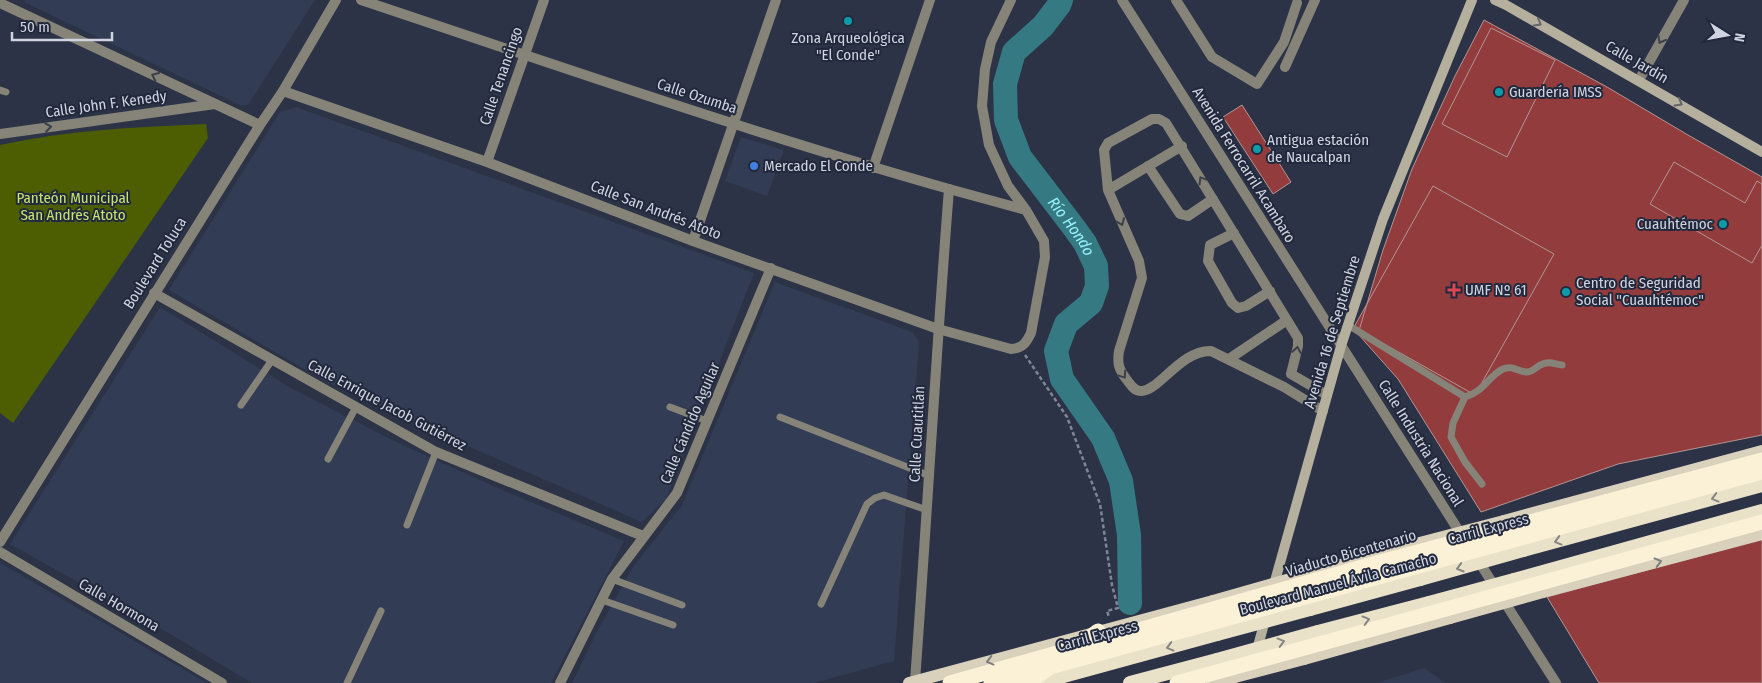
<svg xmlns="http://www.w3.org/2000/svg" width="1762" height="683" font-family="'Fira Sans Condensed',sans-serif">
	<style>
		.built { fill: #333c55 }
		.green { fill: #4d5e02 }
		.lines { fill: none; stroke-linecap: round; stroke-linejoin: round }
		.river { stroke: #357a82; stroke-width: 24 }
		.building { fill: #923c3e; stroke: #b29593 }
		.path { stroke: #7f8594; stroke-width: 2.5; stroke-dasharray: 4 2.5; stroke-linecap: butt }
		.service { stroke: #868378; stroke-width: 7 }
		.minor { stroke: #868378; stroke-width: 10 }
		.tertiary { stroke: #868378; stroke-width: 10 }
		.secondary { stroke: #b5af9e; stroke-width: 10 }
		.primary { stroke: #d9d1bc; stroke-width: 12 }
		.trunk { stroke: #eae1c9; stroke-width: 14 }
		.motorway { stroke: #faf1d6; stroke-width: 15 }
		.primary-bridge { stroke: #d9d1bc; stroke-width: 12 }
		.trunk-bridge { stroke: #eae1c9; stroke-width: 14 }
		.motorway-bridge { stroke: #faf1d6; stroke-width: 15 }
		.oneway { stroke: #646568 }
		.oneway2 { stroke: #3b404b }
		.oneway3 { stroke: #868582 }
		.oneway4 { stroke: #7e7d7c }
		.culture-dot { fill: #0f9aa8; stroke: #22293c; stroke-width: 2 }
		.shop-dot { fill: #3f7fe0; stroke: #22293c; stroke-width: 2 }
		.health-dot { fill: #e0444e; stroke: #22293c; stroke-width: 2 }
		.labels { text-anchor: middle; stroke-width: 4; stroke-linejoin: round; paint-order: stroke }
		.poi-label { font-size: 15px; fill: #cfd4e0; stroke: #22293c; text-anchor: start }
		.street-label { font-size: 15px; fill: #cfd4e0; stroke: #22293c }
		.park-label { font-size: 15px; fill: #c7e46f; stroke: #22293c }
		.water-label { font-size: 16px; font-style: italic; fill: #96f1fc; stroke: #22293c }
	</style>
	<rect width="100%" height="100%" fill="#2c3346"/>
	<path class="built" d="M25,0H315L248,105H240L24,2Z
		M296,107L754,273L666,499L642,522L472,448L323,380L169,290L280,112Z
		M741,137L784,150L767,196L725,181Z
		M775,282L912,332L919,342L894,661L814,683H572L598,630L633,567L682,505Z
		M160,307L291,388L396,442L502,490L624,541L551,683H252L172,635L10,544Z
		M0,563L207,683H0Z
		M1424,668L1446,683H1377Z"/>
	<path class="green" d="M206,124L208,138L13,423L0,413V145C68,130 137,127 206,124Z"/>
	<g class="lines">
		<path class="river" id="s1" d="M1061,0L1059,5L1043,26L1014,52L1005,84L1006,120L1020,157L1075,229L1085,243L1096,266L1097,286L1091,303L1066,324L1056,351L1062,379L1103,438L1121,481L1129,535L1130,603"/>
	</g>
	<path class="building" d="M1484,20L1607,87L1688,135L1762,177V435L1618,464L1481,512L1398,379L1358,334L1383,250L1412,169L1455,76Z
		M1491,28L1555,60L1507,157L1442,124Z
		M1242,105L1291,182L1273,194L1223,117Z
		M1674,162L1745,203L1757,181L1762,184V245L1752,263L1650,204Z
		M1433,186L1554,254L1475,395L1354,327Z
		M1762,539V683H1599L1547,597Z"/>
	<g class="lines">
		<path class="path" d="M1025,355L1067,417L1100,504L1112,585L1118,608L1107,611L1109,617"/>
		<path class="service" d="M0,90L6,92
			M1348,325L1465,397C1484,392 1488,376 1503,369C1512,365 1517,371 1526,372C1534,373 1538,363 1547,363C1551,362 1558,365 1562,365
			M1465,397L1453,423L1451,437L1465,462L1482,484
			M241,405L272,360
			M670,407L707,421
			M780,417L930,476
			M328,459L356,407
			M407,525L436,452
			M612,579L682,605
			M602,600L673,625
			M821,604L867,504L875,498L884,495L927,510
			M347,683L381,611"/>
		<path class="minor" d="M1122,0L1464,539
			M1176,0L1212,57L1257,84L1284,42L1297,3
			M1285,67L1315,0
			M283,91L487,162L693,241L938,329L1011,349C1023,348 1026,343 1031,333L1045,257L1044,241L1026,210L1008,186L989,145L982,106L985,69L991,42L1011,0
			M0,134L215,104
			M487,162L544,0
			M1148,166L1180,214L1188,216L1213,199
			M873,168L930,0
			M949,189L1026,210
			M1108,190L1182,146
			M1234,233L1210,245L1208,261L1232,303L1238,308L1246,306L1270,291
			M693,241L776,0
			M154,293L436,452L643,536
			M1229,359L1287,320
			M1323,411L1284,387L1211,351C1181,350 1158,392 1141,391C1134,391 1131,385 1127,380C1119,370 1117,364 1119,351L1142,278L1139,261L1108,190L1104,150L1108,143L1152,119H1159L1166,123L1298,338V346L1291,374L1327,395
			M0,552L222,683
			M1476,557L1556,683
			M560,683L612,579L677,493L771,268"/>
		<path class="tertiary" d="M361,0C556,65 751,133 949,189C936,353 927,517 915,681
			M0,3L260,125
			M1639,80L1684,0
			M0,542L260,125L283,91L336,0"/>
		<path class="secondary" d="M1495,0L1506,5L1762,152
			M1273,588L1341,346L1383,219L1472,0
			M1256,653L1266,617"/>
		<path class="primary" d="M1504,521L1762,451
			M1301,576L1412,545
			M1543,592L1762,534
			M1304,659L1450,618
			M909,683L1213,601
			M1212,683L1235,677"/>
		<path class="trunk" d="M1523,550L1762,485
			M1514,580L1762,511
			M1310,609L1420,579
			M1318,632L1429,603
			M1038,683L1217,634
			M1130,683L1217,660"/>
		<path class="motorway" d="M1077,647L1098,631
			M991,683L1032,672
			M1028,683L1049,668"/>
		<path class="primary-bridge" d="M1412,545L1504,521
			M1213,601L1301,576
			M1450,618L1543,592
			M1235,677L1304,659"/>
		<path class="trunk-bridge" d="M1420,579L1523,550
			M1429,603L1514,580
			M1217,634L1310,609
			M1217,660L1318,632"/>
		<path class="motorway-bridge" d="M1032,672L1762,472
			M950,683L1380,562L1762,460
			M1177,683L1762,522"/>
	</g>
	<defs><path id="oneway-chevron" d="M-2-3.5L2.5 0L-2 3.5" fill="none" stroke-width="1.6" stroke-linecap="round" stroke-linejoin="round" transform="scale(1.25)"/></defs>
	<g class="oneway">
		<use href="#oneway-chevron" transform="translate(1538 23) rotate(30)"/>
		<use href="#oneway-chevron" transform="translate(1679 103) rotate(30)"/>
	</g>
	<g class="oneway2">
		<use href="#oneway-chevron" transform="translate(1661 40) rotate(119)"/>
		<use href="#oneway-chevron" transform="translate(155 76) rotate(-155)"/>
		<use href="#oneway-chevron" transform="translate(48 127) rotate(-8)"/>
		<use href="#oneway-chevron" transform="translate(1202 180) rotate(-121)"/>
		<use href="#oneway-chevron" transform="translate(1121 222) rotate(67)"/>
		<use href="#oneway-chevron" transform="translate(1297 350) rotate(-81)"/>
		<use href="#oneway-chevron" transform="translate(1123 375) rotate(56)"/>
	</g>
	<g class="oneway3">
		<use href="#oneway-chevron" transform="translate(1715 498) rotate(165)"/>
		<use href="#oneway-chevron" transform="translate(1558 541) rotate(165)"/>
		<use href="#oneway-chevron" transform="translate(1460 568) rotate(164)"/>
		<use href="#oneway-chevron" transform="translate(1366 620) rotate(-15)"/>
		<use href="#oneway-chevron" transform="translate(1281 642) rotate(-15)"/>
		<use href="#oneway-chevron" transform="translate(1170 647) rotate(165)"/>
	</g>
	<g class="oneway4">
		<use href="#oneway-chevron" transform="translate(1658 562) rotate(-15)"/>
		<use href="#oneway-chevron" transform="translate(990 661) rotate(165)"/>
	</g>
	<g class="culture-dot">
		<circle cx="848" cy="21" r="5"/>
		<circle cx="1499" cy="92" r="5"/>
		<circle cx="1257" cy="149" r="5"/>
		<circle cx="1723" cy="224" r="5"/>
		<circle cx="1566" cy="292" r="5"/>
	</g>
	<circle class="shop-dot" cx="754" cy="166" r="5"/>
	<path class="health-dot" d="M1451.5 282.5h5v5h5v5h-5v5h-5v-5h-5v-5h5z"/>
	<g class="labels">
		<g class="poi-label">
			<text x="848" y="43" text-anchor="middle">Zona Arqueológica<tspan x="848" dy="17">"El Conde"</tspan></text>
			<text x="1509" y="97">Guardería IMSS</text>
			<text x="1267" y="145">Antigua estación<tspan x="1267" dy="17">de Naucalpan</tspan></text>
			<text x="764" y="171">Mercado El Conde</text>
			<text x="1713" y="229" text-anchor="end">Cuauhtémoc</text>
			<text x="1576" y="288">Centro de Seguridad<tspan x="1576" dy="17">Social "Cuauhtémoc"</tspan></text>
			<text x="1465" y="295">UMF Nº 61</text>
		</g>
		<g class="street-label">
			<text transform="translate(1637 62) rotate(30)" y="5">Calle Jardín</text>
			<text transform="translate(501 76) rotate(-71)" y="5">Calle Tenancingo</text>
			<text transform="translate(697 96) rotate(18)" y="5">Calle Ozumba</text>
			<text transform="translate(106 104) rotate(-8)" y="5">Calle John F. Kenedy</text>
			<text transform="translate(1244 165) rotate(58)" y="5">Avenida Ferrocarril Acambaro</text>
			<text transform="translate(656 210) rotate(21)" y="5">Calle San Andrés Atoto</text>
			<text transform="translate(155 263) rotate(-58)" y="5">Boulevard Toluca</text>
			<text transform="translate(1332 332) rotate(-73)" y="5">Avenida 16 de Septiembre</text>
			<text transform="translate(387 405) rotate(28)" y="5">Calle Enrique Jacob Gutiérrez</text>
			<text transform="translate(690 423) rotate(-67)" y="5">Calle Cándido Aguilar</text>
			<text transform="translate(917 434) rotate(-87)" y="5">Calle Cuautitlán</text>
			<text transform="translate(1421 443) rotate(58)" y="5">Calle Industria Nacional</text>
			<text transform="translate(1488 529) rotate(-15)" y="5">Carril Express</text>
			<text transform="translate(1351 553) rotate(-16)" y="5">Viaducto Bicentenario</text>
			<text transform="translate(1338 584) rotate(-15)" y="5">Boulevard Manuel Ávila Camacho</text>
			<text transform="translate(119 605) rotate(30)" y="5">Calle Hormona</text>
			<text transform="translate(1097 636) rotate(-15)" y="5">Carril Express</text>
		</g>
		<g class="park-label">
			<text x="73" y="203">Panteón Municipal<tspan x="73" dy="17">San Andrés Atoto</tspan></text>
		</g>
		<g class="water-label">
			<text dy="6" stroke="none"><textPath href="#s1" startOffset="266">Río Hondo</textPath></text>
		</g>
	</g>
	<g transform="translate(1727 35) rotate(101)" stroke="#22293c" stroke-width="4" paint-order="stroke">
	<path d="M0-4L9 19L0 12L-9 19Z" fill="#cfd4e0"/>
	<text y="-8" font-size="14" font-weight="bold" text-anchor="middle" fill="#cfd4e0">N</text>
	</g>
	<path d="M12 32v8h100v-8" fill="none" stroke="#cfd4e0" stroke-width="2.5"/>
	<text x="20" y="32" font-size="15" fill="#cfd4e0" stroke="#22293c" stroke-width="4" paint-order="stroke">50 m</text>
</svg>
